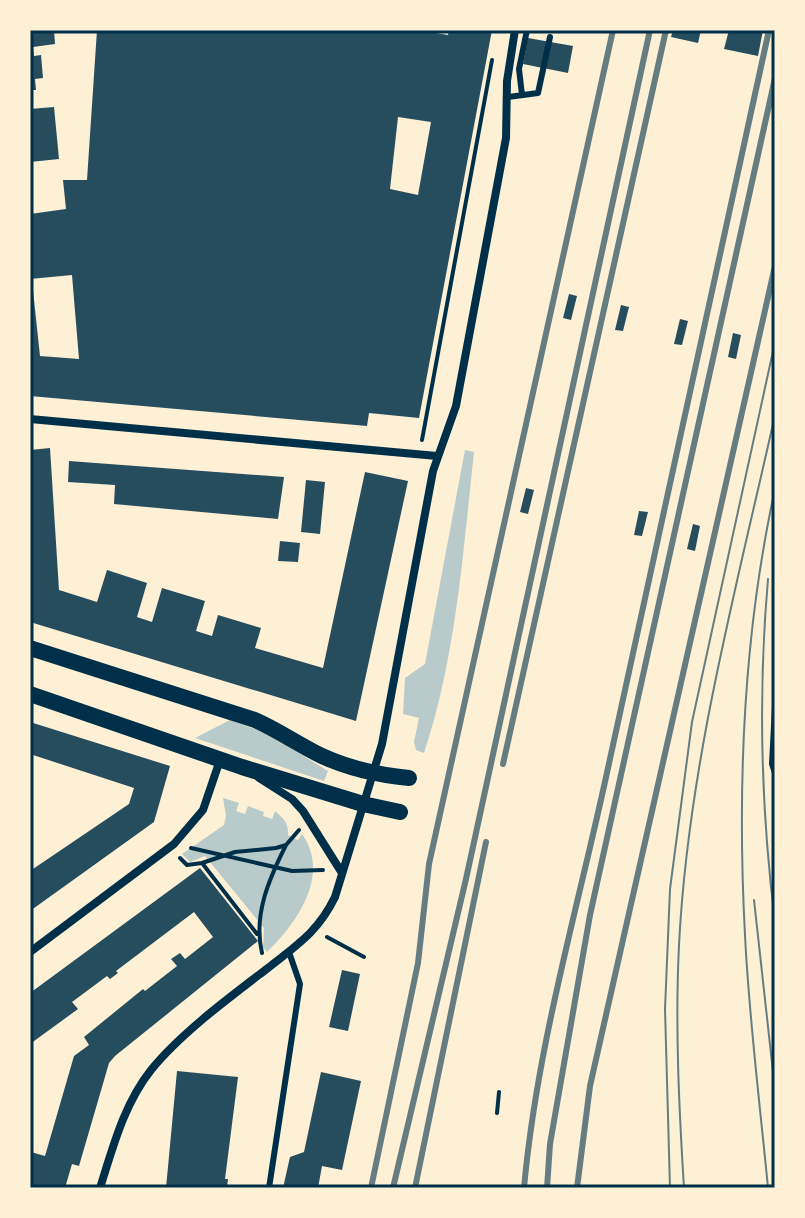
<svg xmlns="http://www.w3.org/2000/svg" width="805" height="1218" font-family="Signika,sans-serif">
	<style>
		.green { fill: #b9caca }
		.building { fill: #264d5e; fill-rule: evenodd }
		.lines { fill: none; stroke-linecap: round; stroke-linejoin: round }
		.path { stroke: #003049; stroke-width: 4 }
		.service { stroke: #003049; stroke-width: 6 }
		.minor { stroke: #003049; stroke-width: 8 }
		.secondary { stroke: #003049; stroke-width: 16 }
		.tram { stroke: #657d81; stroke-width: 2 }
		.rail { stroke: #657d81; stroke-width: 6 }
		.neatline { fill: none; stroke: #003049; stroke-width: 3 }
	</style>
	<rect width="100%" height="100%" fill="#fdf0d5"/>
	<path class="green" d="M465,450L474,452C463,552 456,657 424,753L416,750L414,742L419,718L403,714L405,678L425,664Z
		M230,720L266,733L328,771L324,781L195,738Z
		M223,798L239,803L236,811L245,814L248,806L264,812L263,816L272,819L275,811C283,818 289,823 288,835L298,840L302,834C331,875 297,923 267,952L263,947L264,928L205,856L190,862L182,854L224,825L226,816Z"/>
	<path class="building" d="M30,30H54L55,44L33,47L34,56L41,55L43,78L35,79L36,90H30Z
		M97,30H418L448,35L449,30H492L419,418L369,413L367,426L30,396V282L32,281L40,356L79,359L72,275L30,279V214L66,209L63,180H87ZM398,117L431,122L418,195L390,189Z
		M673,30H701L698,43L671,37Z
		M729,30H763L758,56L724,49Z
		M528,38L573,46L568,73L523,64Z
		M54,107L59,159L30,162V109Z
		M569,294L577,296L571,320L563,318Z
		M621,305L629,307L623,331L615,330Z
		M680,319L688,321L682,345L674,344Z
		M733,333L741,335L736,359L728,357Z
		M50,448L59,590L97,602L107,570L147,583L137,617L152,622L162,588L205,601L196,631L212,636L218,615L261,628L255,648L323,668L365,472L408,481L356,721L30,622V450Z
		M69,461L284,477L278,519L114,504L115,485L68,482Z
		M306,480L325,482L320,534L301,532Z
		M526,488L534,490L528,514L520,512Z
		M639,511L648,512L642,536L634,535Z
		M693,524L700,526L695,551L687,549Z
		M280,541L300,543L298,562L278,561Z
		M30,722L170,766L154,822L30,911V871L129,804L134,788L30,754Z
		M200,868L258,941L115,1056L109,1063L79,1166L72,1164L65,1188H30L31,1152L45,1156L74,1056L89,1045L84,1037L143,989L145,991L177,966L171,959L180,953L185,959L213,937L194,912L116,971L118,973L110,979L107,976L72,1002L78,1009L30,1044V993Z
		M342,970L360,974L348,1031L329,1027Z
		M177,1071L238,1077L225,1179H228L227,1188H166Z
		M321,1072L361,1081L342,1170L322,1166L318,1188H283L290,1157L304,1152Z"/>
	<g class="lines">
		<path class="path" d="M422,440L492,60
			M775,687L771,764L775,776
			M191,848L292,871L323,870
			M180,858L187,865L202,863L235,852L276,848L286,845L299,830
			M202,863L257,934
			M327,937L364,957
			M262,953C253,915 269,879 286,845
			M497,1113L499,1092"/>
		<path class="service" d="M522,95L519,69L527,30
			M508,97L538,93L550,37
			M269,1188L300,984L289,952"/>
		<path class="minor" d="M30,419L437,456
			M259,778L292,799L303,811L342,873
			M30,952L174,844L203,810L220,760
			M100,1188C113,1147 124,1104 151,1070C181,1033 230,997 268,968C297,945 318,932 335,897L382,744L433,471L456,406L506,138L507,81L515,30"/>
		<path class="secondary" d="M30,648L255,720C278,730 299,745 322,756C350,769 379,775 409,778
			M30,694L242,767L363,804L400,812"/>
		<path class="tram" d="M768,579C758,693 761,809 775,922
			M754,900L775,1090
			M670,1188L665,1009L670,889L692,722L775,342
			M684,1188C679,1108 675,1026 679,945C688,766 736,590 775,415
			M768,1188C760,1104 749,1019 745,935C737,785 743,635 775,489"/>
		<path class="rail" d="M503,764L666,30
			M371,1188L418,963L429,864L613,30
			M393,1188L466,879L650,30
			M415,1188L486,842
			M524,1188C537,1045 578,908 608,768C660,522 714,276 769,30
			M547,1188L550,1144L590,915L775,78
			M577,1188L590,1086L775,266"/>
	</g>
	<rect width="805" height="1218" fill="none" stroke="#fdf0d5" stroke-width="64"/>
	<rect x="32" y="32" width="741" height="1154" class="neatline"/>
</svg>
